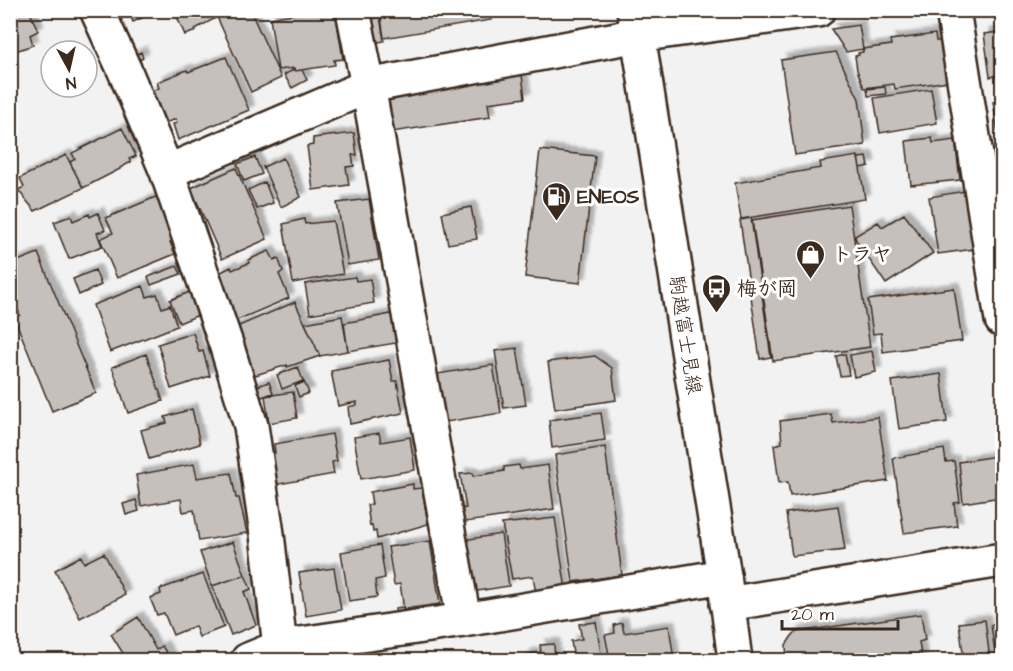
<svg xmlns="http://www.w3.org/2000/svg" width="1013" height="671" font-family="'Architects Daughter','Klee One',sans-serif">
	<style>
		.building { fill: #c6c0bd; stroke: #3b2a1e; stroke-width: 1.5; filter: url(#shadow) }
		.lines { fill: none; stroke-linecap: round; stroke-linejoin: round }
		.street-casing { stroke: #3b2a1e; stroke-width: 38 }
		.secondary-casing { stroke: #3b2a1e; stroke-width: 38 }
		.street { stroke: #fff; stroke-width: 33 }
		.secondary { stroke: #fff; stroke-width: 33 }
		.labels { text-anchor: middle; stroke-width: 6; stroke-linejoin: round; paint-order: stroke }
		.poi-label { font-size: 20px; font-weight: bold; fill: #3b2a1e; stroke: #fff; text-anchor: start }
		.street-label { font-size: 20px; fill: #3b2a1e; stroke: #fff }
	</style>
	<defs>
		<filter id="shadow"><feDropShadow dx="5.5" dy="-5.5" stdDeviation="1.5" flood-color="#0004"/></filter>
	</defs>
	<rect width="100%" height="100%" fill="#f3f2f2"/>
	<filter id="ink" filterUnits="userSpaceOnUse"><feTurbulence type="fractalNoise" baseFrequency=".0167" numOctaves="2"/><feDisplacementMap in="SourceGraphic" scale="12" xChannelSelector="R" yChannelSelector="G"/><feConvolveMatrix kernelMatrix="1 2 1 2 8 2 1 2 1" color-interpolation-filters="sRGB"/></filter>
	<g filter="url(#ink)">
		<path class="building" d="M29,10L38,31L30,35L33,45L10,53V18Z
			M128,10H159L133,22Z
			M174,10H210L214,19L195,29L196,31L185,35Z
			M231,10H250L281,78L251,92L217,17Z
			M335,10L343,59L334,60L335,65L295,71L294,68L278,70L270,18L315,10Z
			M380,10H490L491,20L384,38Z
			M380,17L384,41L369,44L365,20Z
			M859,25L863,49L846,52L831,29Z
			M998,26H1002V75L990,77L984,34L999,32Z
			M935,34L936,41H942L948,81L895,89L894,84L864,88L857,70L855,56L859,55L858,53L863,52V49L891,45L890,40Z
			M141,52L143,58L129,65L126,59Z
			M836,52L859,99L865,145L795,155L781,60Z
			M226,57L249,110L178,140L173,124L177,123L176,119L162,124L150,92L159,88L157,82L187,70L188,72Z
			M294,69L295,71L302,70L307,80L292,88L284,75Z
			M522,75L525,98L488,103L490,117L392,132L387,103L397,94Z
			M885,87L886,94L868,96L867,89Z
			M931,89L937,123L880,133L874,98Z
			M1002,101V132L998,133L993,102Z
			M122,128L136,156L129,159L131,162L120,168V169L83,188L70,162L75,159L72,153Z
			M354,133L357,155H352L354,166L346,167L349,185L313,190L307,146L313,145V138Z
			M932,138L933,143L955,140L960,180L911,185L906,141Z
			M540,150L595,156L580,283L525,277Z
			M66,155L83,188L35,211L18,190L24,187L20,178Z
			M858,156L865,199L741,219L735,183L821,168L820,162Z
			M255,157L262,174L244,181L237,164Z
			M867,157L869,166L860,168L858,158Z
			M283,158L301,197L281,207L263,167Z
			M236,168L267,239L222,259L191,188Z
			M265,182L273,203L257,209L248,190Z
			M965,191L974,249L938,254L929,197Z
			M158,196L176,239L170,242L175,254L117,278L100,239L113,233L106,218Z
			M369,199L379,260L348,265L337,203Z
			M849,205L870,347L773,361L752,220Z
			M471,207L477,239L448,244L442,213Z
			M98,213L105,230L97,233L102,246L69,259L54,222L71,216L73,221L89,214L90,217Z
			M904,214L933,253L886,284L856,240L855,236L878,222L882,227Z
			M751,218L771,357L760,359L740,220Z
			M304,219L305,224L333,221L343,274L293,283L283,224Z
			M269,251L274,260L278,258L283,271L279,274L289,298L235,321L226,300L219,273L231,267L232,270L249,263L248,260Z
			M38,253L96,393L52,411L14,317L20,315L10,291V264Z
			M177,266L181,274L151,285L148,277Z
			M95,270L101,285L79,295L73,279Z
			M355,277L356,281L370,279L374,303L310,314L305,284Z
			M143,286L147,297L157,294L162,308L170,305L177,326L110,352L93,305Z
			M954,288L962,341L883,352L881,333L873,334L868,300Z
			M197,289L206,312L179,323L170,300Z
			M295,302L320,356L287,367V365L246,378L232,329Z
			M391,314L396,343L348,351L344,323Z
			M342,316L348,351L320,356L305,323Z
			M193,333L199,352L203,351L210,376L171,389L158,344Z
			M517,348L526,405L504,408L495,351Z
			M872,351L876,372L854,377L850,355Z
			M146,354L163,401L128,413L112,367Z
			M845,354L849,375L840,376L836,356Z
			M595,356L612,368L616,400L555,409L548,362Z
			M389,360L393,381H397L403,413L350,424L348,407L357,405V402L338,406L331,371Z
			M493,365L501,413L446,422L441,396L435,397L433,382L438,381L437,374Z
			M298,367L303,381L282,389L277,375Z
			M941,374L947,422L899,429L892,381Z
			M269,382L273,393L256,399L252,388Z
			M304,382L309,393L299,397L295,386Z
			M293,392L297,418L269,423L265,396Z
			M192,409L200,444L149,459L141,430L167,423L165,417Z
			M601,413L605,440L552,448L549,420Z
			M831,414L833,423L878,417L888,481L790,496L788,482L779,483L774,445L782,443L780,421Z
			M379,433L381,442L410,437L415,470L361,479L354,437Z
			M332,434L337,461L332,462L334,474L274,485L268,454L275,453L274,444Z
			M605,447L622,575L573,582L555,455Z
			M944,449L946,462L954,461L960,502L954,503L957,526L904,533L893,458Z
			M996,456L1001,497L963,503L959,462Z
			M194,464L197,478L231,473L236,498H239L247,533L199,541L194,510L183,512L181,499L141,506L136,475Z
			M519,465L520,469L548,465L554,509L459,523L457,509L466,508L460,474L473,473V476L504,471V467Z
			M413,484V489L422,488L428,524L377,539L376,531L373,532L372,525L370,526L367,505L372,504L370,492Z
			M136,500L139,511L126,515L123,504Z
			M838,506L845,550L792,556L786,513Z
			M555,518L566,590L536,594L533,576L512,579L502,524Z
			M501,534L509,586L472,592L463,540Z
			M430,541L440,604L404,609L400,584L394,585L388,547Z
			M233,542L245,575L212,586L200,552Z
			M380,545L385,578L375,580L377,597L349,601L341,552Z
			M104,553L125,595L80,618L55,570L81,556L84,563Z
			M334,568L341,610L306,616L299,573Z
			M203,574L224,627L199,637L195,626L173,635L164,613L157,615L150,598L161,594L160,589Z
			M245,575L251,589L244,592L256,625L231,635L212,586Z
			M403,607L404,613L396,615L395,608Z
			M921,614L925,640L919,642L922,660H787L786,645L792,636L796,632Z
			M138,617L156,650L162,646L171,660H127L111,634Z
			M985,620L990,660H964L959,623Z
			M596,622L602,660H574L571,641L582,639L579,624Z
			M622,623L624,633L669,626L674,660H610L605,635L615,633L614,625Z
			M1002,623V660H996L991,625Z
			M554,644L555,660H526L525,655L541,652L540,645Z
			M365,651L369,660H340L354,655Z"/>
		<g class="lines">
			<defs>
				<path id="street" d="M97,10L124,69L167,172L227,347L251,426L267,534L280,647
					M353,10L368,86L464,620
					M953,10L1002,320
					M167,172L368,86L638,35L818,10
					M248,660L280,647L464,620L724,576"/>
				<path id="secondary" d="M634,10L724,576L735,660
					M727,604L1002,560"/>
			</defs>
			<use href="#street" class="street-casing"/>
			<use href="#secondary" class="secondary-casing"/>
			<use href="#street" class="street"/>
			<use href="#secondary" class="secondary"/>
		</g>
	</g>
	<defs>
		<symbol id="fuel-pin" viewBox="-11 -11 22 30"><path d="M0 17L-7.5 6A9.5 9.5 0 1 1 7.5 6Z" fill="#3b2a1e" stroke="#fff"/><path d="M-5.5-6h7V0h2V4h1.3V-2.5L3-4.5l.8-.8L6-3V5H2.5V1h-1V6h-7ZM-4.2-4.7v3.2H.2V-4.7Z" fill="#fff"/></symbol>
		<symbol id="shop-pin" viewBox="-11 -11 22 30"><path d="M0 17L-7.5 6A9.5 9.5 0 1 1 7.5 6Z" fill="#3b2a1e" stroke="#fff"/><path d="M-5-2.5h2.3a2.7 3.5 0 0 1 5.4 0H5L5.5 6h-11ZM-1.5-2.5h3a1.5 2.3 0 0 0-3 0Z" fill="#fff"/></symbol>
		<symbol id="bus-pin" viewBox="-11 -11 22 30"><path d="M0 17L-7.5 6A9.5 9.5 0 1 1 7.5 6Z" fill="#3b2a1e" stroke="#fff"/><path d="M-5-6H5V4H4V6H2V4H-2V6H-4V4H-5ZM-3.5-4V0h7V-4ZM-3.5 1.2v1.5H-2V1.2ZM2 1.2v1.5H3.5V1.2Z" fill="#fff"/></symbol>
	</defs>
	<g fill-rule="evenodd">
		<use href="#fuel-pin" x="540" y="180" width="33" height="45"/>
		<use href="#shop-pin" x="794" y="238" width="33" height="45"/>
		<use href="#bus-pin" x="700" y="272" width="33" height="45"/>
	</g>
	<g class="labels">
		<g class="poi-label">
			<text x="577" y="203">ENEOS</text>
			<text x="832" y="261">トラヤ</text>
			<text x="737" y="295">梅が岡</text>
		</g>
		<g class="street-label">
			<text transform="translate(686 335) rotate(81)" y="7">駒越富士見線</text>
		</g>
	</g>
	<rect width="1013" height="671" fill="none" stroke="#fff" stroke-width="36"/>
	<rect x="18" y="18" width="977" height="635" fill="none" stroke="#3b2a1e" stroke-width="2" filter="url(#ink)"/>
	<g transform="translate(69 69) rotate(172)"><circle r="28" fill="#ffffff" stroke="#b1aaa5" stroke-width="1.5"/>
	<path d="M0-4.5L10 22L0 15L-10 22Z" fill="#3b2a1e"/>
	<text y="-9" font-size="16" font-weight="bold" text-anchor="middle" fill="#3b2a1e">N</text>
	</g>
	<path d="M782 620v9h116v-9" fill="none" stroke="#3b2a1e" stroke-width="3"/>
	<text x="791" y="620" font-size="18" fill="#3b2a1e" stroke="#ffffff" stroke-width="4.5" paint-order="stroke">20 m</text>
</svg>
